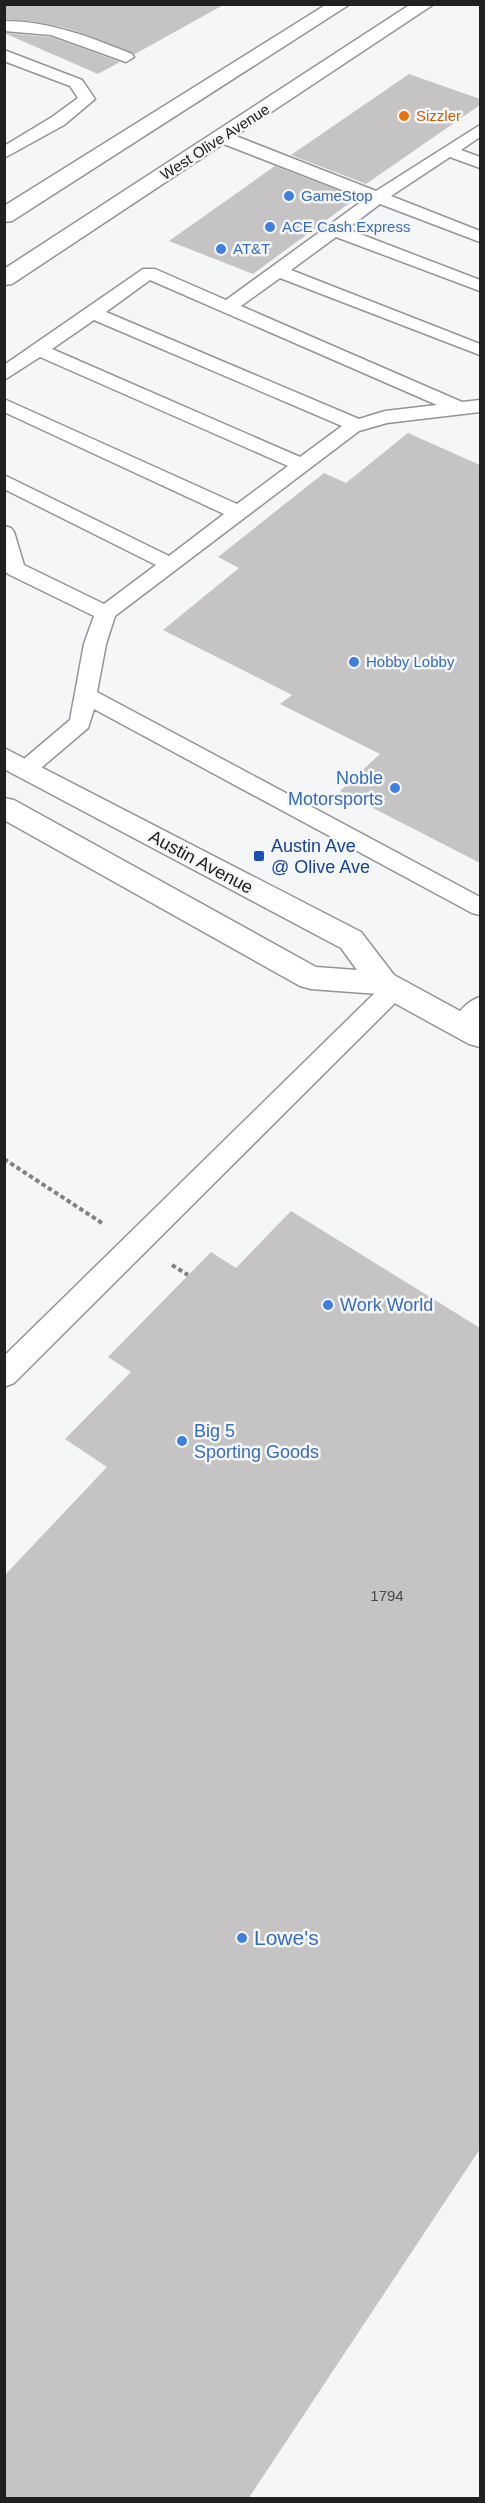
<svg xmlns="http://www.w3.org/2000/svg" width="485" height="2503" font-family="Helvetica,sans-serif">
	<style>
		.building { fill: #c5c3c3 }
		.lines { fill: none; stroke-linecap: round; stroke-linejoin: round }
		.lane-casing { stroke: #939496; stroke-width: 3 }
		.street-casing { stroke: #939496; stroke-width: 3 }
		.secondary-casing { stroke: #939496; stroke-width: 3 }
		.path { stroke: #818283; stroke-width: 4; stroke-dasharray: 4.5 3; stroke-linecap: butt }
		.lane { fill: #fff; fill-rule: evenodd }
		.street { fill: #fff; fill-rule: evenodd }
		.secondary { fill: #fff; fill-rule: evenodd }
		.food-dot { fill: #e8710a; stroke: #f5f6f8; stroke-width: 2 }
		.shop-dot { fill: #3f7fe0; stroke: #f5f6f8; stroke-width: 2 }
		.transit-dot { fill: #1a4fb4; stroke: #f5f6f8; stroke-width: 2 }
		.labels { text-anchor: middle; stroke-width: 5; stroke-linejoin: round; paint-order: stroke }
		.far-food-label { font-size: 15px; fill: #c56008; stroke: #f5f6f8; text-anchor: start }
		.far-street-label { font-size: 15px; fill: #202021; stroke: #f5f6f8 }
		.far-shop-label { font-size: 15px; fill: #366cbe; stroke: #f5f6f8; text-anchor: start }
		.number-label { font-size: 15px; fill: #49494a }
		.shop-label { font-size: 18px; fill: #366cbe; stroke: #f5f6f8; text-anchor: start }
		.transit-label { font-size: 18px; fill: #164399; stroke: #f5f6f8; text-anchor: start }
		.street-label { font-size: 18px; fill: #202021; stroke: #f5f6f8 }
		.near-shop-label { font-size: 21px; fill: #366cbe; stroke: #f5f6f8; text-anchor: start }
	</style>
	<rect width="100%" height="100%" fill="#f5f6f8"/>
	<path class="building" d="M4,4H225L135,54L70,29L38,22L4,19Z
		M4,33L51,37L120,62L98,74Z
		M409,74L480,99V105L366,184L291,155Z
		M275,166L350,195L343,200L351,202L253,274L169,241Z
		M408,433L480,465V863L340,791L380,754L280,704L292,695L163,630L239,568L218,557L324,473L346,483Z
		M291,1211L480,1328V2149L248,2499H4V1576L107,1467L65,1439L131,1372L108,1357L211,1252L236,1268Z"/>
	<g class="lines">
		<defs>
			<path id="lane" d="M4,21C50,21 90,37 132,54L134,57L126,62L51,35L4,31Z
				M4,50L82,80L95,99L64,125L4,158V146L52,117L78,98L70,86L4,61Z
				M480,125V137L461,150L480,157V168L450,157L391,196L480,231V242L380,204L347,229L480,280V291L336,237L291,270L480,344V355L280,278L241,306L462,402L480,400V412L387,423L359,431L115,616L106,644L97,692L480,897V915L472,913L94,709L88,728L34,774L26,777L18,774L15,769L18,764L70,720L84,644L94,616L8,574L4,569V526L11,528L14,532L24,565L104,604L156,565L4,489V475L169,556L224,514L4,412V399L237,504L288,466L40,357L4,380V365L143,269H155L226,300L365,199L216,141L214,137L216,133H228L376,191ZM150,280L437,405L385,411L359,419L106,312ZM94,320L342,426L300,457L52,349Z
				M394,980L403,983L406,989L403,995L14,1383L4,1387V1356L385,983Z
				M480,997V1022C472,1032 467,1037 453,1033L450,1026C456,1014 467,1001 480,997Z"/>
			<path id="street" d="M4,748L361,932L394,975L480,1022V1047L469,1044L378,994L311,989L300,986L4,820V798L14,800L316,967L357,970L341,948L4,769Z"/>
			<path id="secondary" d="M327,4H350L12,221L4,222V206Z
				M411,4H434L12,284L4,285V269Z"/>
		</defs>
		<use href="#lane" class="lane-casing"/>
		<use href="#street" class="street-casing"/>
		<use href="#secondary" class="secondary-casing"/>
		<path class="path" d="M4,1159L102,1223
			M172,1265L188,1275"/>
		<use href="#lane" class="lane"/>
		<use href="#street" class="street"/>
		<use href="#secondary" class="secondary"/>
	</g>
	<circle class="food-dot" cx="404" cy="116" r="6"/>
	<g class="shop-dot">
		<circle cx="289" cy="196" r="6"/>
		<circle cx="270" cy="227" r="6"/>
		<circle cx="221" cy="249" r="6"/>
		<circle cx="354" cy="662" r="6"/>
		<circle cx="395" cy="788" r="6"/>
		<circle cx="328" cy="1305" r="6"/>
		<circle cx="182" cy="1441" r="6"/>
		<circle cx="242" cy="1938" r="6"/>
	</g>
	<rect class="transit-dot" x="253" y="850" width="12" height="12" rx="3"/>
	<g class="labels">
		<g class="far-food-label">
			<text x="416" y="121">Sizzler</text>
		</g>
		<g class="far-street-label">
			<text transform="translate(215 142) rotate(-33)" y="5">West Olive Avenue</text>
		</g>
		<g class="far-shop-label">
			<text x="301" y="201">GameStop</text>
			<text x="282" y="232">ACE Cash Express</text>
			<text x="233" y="254">AT&amp;T</text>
			<text x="366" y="667">Hobby Lobby</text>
		</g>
		<g class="number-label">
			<text x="387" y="1601">1794</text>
		</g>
		<g class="shop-label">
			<text x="383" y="784" text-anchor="end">Noble<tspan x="383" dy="21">Motorsports</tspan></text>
			<text x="340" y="1311">Work World</text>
			<text x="194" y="1437">Big 5<tspan x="194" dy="21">Sporting Goods</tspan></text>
		</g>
		<g class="transit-label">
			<text x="271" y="852">Austin Ave<tspan x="271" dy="21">@ Olive Ave</tspan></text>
		</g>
		<g class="street-label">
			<text transform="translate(201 862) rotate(28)" y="6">Austin Avenue</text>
		</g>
		<g class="near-shop-label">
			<text x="254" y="1945">Lowe's</text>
		</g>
	</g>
	<rect width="485" height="2503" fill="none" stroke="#202021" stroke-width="12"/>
</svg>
